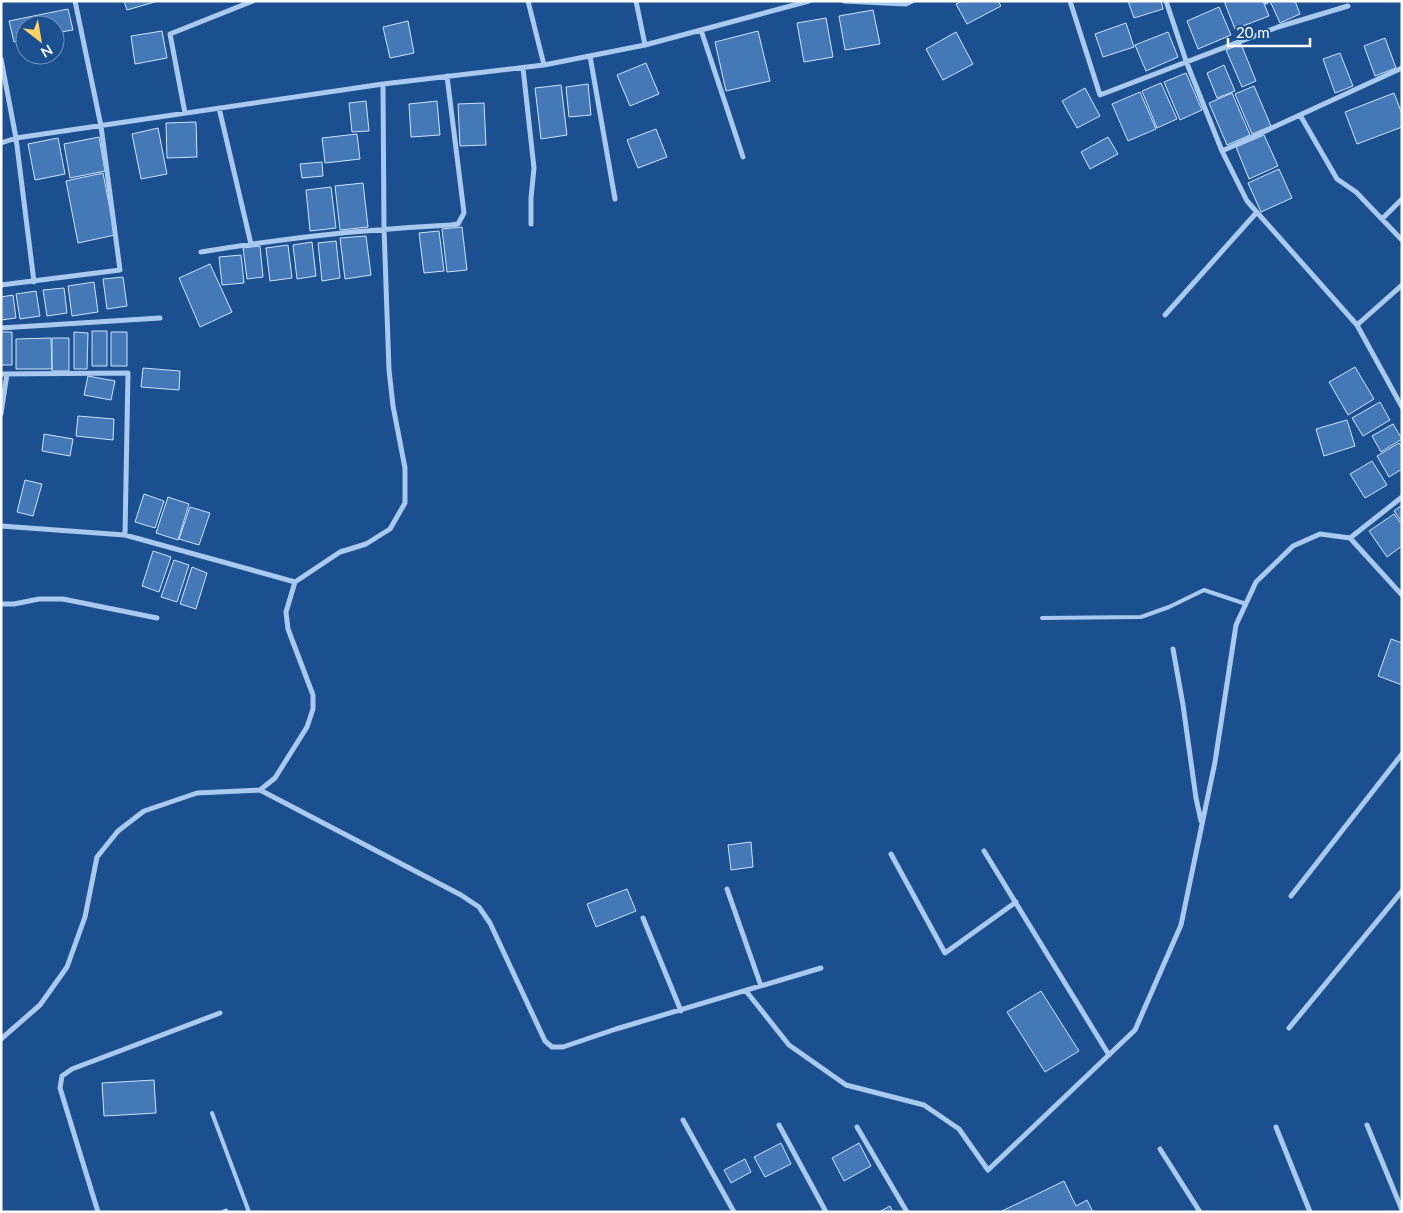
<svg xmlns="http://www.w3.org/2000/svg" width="1403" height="1213" font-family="Lato,sans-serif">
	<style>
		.building { fill: #4478b7; stroke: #cfe3fa }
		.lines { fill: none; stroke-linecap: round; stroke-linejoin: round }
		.lane { stroke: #a9c9ee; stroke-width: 4 }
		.street { stroke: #a9c9ee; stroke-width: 5 }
	</style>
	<rect width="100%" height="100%" fill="#1b4f8f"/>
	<path class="building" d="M124,1H158L127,10Z
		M962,1H998L1001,6L967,24L956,4Z
		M1128,1H1161L1163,9L1134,18Z
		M1224,1H1263L1269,16L1235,29Z
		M1270,1H1295L1300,14L1280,23Z
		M1219,7L1231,35L1198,49L1187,21Z
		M68,9L73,30L55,33V25H25V39L14,42L9,21Z
		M873,10L880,44L845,50L839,16Z
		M826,18L833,57L804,62L797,23Z
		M408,21L414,53L390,58L383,27Z
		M1126,23L1134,47L1103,57L1095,34Z
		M162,31L167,58L135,64L131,36Z
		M758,31L770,81L726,91L715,42Z
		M956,32L973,64L943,80L926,49Z
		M1168,32L1178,57L1146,71L1135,45Z
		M1385,38L1396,68L1375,76L1364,46Z
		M1241,44L1256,81L1242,87L1226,50Z
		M1340,53L1353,86L1335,93L1323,59Z
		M646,63L659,94L630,106L617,75Z
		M1224,65L1235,91L1217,98L1207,73Z
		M1186,73L1202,110L1180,120L1164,82Z
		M1161,83L1177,119L1157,128L1142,91Z
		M588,84L591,115L569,117L566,87Z
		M561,85L567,135L541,139L535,88Z
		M1254,86L1271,126L1252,134L1235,94Z
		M1085,88L1100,116L1077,128L1062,101Z
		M1140,92L1156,129L1128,141L1112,104Z
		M1232,93L1250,135L1227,145L1209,103Z
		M1394,93L1402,114V127L1357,144L1345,112Z
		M366,101L369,131L352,132L349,103Z
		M437,101L440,135L411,137L409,104Z
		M484,103L486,145L460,146L458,104Z
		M196,122L197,157L167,158L166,123Z
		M158,128L167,174L141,179L132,134Z
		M656,129L667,157L638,168L627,140Z
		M357,134L360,159L325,163L322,138Z
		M1264,135L1278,166L1249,179L1236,147Z
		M99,137L105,171L70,178L64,144Z
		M1108,137L1118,154L1090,169L1081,152Z
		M58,138L65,174L35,180L28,144Z
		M322,162L323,176L302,178L300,164Z
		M1279,169L1292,198L1261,212L1248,183Z
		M103,173L115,235L78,243L66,181Z
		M363,183L368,227L340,230L335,186Z
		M331,187L336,228L310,231L306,190Z
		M462,227L467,270L447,272L442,229Z
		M439,231L444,271L424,273L419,233Z
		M366,236L371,275L345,279L340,238Z
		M336,241L340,278L322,281L318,243Z
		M312,242L316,276L297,279L293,245Z
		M288,245L292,278L270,281L266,248Z
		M260,246L263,277L247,279L243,248Z
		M241,255L244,283L222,285L219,257Z
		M210,264L232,312L200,327L179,278Z
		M123,277L127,306L107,309L103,279Z
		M94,282L98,312L72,316L68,286Z
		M64,288L67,313L47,316L43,290Z
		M36,291L40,316L20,319L16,294Z
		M13,295L16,318L1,320V297Z
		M92,331H107V366H92Z
		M1,332H12V365H1Z
		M74,332L88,333L87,369H74Z
		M111,332H127V366H111Z
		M51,338L52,369H16V339Z
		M52,338H69V371H52Z
		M1355,367L1374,399L1348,415L1329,382Z
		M143,368L180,371L179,390L141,387Z
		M88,376L115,381L111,400L84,395Z
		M1380,402L1390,420L1363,436L1352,418Z
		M78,416L114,419L113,440L76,436Z
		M1347,420L1355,446L1324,456L1316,429Z
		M1393,424L1402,439L1381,452L1372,436Z
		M44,434L73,439L70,456L42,451Z
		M1399,443L1402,447V469L1389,477L1377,456Z
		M1372,461L1387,485L1365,498L1350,474Z
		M25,480L42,484L33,516L17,512Z
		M144,494L164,501L155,528L135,522Z
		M168,497L189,504L178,540L156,533Z
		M1402,505V522L1394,511Z
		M190,507L210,513L199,545L179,539Z
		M1394,514L1402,525V546L1387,557L1369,531Z
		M153,551L171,557L159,592L142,586Z
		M174,560L189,565L177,602L161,597Z
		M192,567L207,573L196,609L180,604Z
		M1391,639L1402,643V685L1378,676Z
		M751,842L753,867L731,870L728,845Z
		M627,889L636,911L596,927L587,904Z
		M1041,991L1079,1051L1045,1072L1007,1012Z
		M154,1080L156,1113L104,1116L102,1083Z
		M781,1143L791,1164L765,1177L754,1157Z
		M859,1143L871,1166L844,1181L832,1158Z
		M745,1159L751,1172L731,1183L724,1170Z
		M1064,1181L1076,1206L1087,1200L1093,1212H1000Z
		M890,1206L893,1212H879Z"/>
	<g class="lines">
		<path class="lane" d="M1042,618L1141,617L1169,607L1204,590L1246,604
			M212,1113L249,1212"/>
		<path class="street" d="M528,1L544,65
			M636,1L645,45
			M844,1L906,4L912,1
			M1070,1L1100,95L1278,27L1348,6
			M1166,1L1186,61L1222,151L1247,201L1357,325L1402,407
			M1266,1V2
			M701,30L743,157
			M590,56L615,199
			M1,59L16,138L34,282
			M523,68L534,168L531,198V224
			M219,108L251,244
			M185,113L170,34L253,1
			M1300,115L1337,179L1356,192L1402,240
			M1,143L16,138L383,84L544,65L645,45L809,1
			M1222,151L1402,68
			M1382,219L1402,199
			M201,252C284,238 367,229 451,225L458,224L464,213L447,76
			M1,285L120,270L101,126L75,1
			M1165,315L1257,212
			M1357,325L1402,285
			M1,328L160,318
			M1,374L128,373L125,535
			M1,414L7,374
			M1,526L125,535L295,582L340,552L366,544L390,529L405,503V468L393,406L389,370L384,228L383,84
			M1350,538L1402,595
			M1,604H14L39,599H63L157,618
			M1173,649L1183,705L1196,798L1201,821
			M260,790L461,895L479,907L490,923L545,1041L552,1047H563L616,1029L821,968
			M984,851L1109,1055
			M891,854L945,953L1016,902
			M727,889L761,986
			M1291,896L1402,754
			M643,918L681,1011
			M746,991L789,1045L846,1085L924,1105L959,1129L988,1170L1135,1030L1181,925L1215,762L1236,625L1256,582L1293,546L1320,534L1350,538L1402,497
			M1289,1028L1402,891
			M1,1039L40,1005L67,967L85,917L97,857L118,831L144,811L197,793L260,790L275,778L307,727L313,709V695L288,629L286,612L295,582
			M683,1120L734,1212
			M779,1125L826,1212
			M1367,1125L1402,1210
			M857,1127L907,1212
			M1276,1127L1310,1212
			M1160,1149L1200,1212
			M98,1212L60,1088L62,1076L72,1069L220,1013
			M224,1212L226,1211"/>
	</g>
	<rect width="1403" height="1213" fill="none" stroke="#ffffff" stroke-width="5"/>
	<g transform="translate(40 40) rotate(149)"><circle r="24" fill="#1b4f8f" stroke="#7695bc"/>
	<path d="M0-4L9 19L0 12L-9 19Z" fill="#ffd166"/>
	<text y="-8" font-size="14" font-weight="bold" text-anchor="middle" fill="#ffffff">N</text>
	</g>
	<path d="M1228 38v8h82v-8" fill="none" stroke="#ffffff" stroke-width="2.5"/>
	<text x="1236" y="38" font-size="15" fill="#ffffff" stroke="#1b4f8f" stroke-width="4" paint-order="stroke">20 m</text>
</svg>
